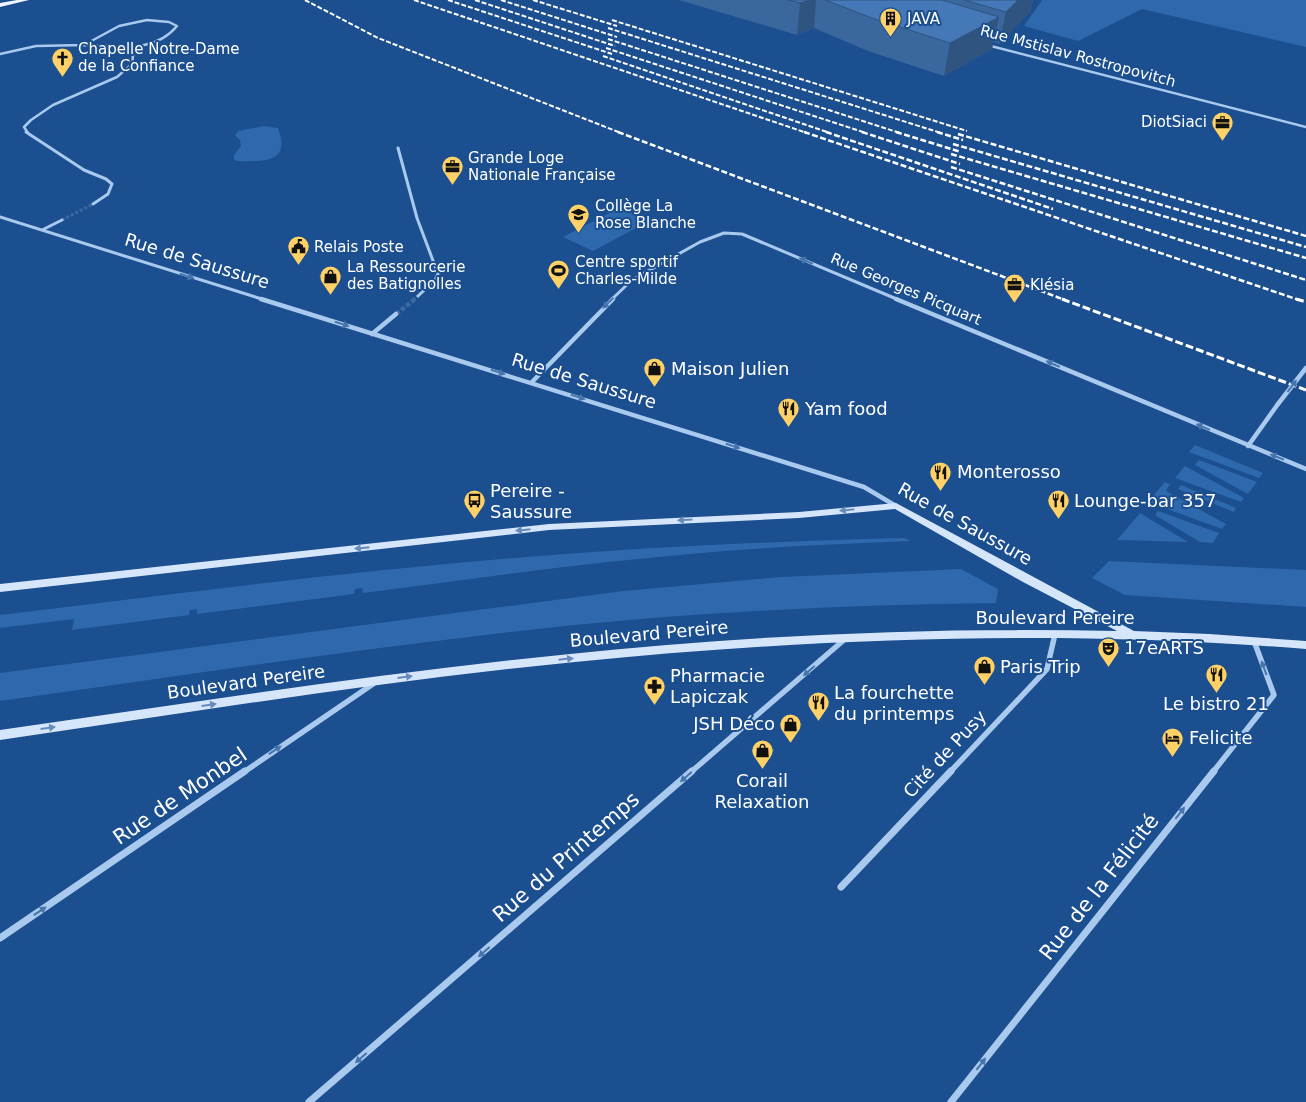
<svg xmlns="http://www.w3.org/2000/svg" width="1306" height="1102" font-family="'DejaVu Sans',sans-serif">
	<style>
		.green { fill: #2e69ad }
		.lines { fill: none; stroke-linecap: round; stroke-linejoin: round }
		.minor-tunnel-far1 { stroke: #3d69a0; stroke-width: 3; stroke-dasharray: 3 2; stroke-linecap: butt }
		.minor-tunnel { stroke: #3d69a0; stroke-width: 4.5; stroke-dasharray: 4.5 2; stroke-linecap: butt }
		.minor-far4 { stroke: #a9c9ee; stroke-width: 2.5 }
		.minor-far3 { stroke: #a9c9ee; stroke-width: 3 }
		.minor-far2 { stroke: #a9c9ee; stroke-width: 4.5 }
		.minor-far1 { stroke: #a9c9ee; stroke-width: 5.5 }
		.minor { stroke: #a9c9ee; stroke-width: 7 }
		.secondary { fill: #d6e6fa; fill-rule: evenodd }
		.primary { fill: #f0f6ff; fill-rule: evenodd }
		.rail-far2 { stroke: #fff; stroke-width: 2; stroke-dasharray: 5 2; stroke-linecap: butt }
		.rail-far1 { stroke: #fff; stroke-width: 2.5; stroke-dasharray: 6 2.5; stroke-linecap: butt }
		.rail { stroke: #fff; stroke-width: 3; stroke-dasharray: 8 3; stroke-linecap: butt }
		.minor-bridge { stroke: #a9c9ee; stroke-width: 4.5 }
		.wall { fill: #3a679d }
		.shaded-wall { fill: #305480 }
		.building { fill: #4478b7; stroke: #305480 }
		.oneway { fill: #4674ac }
		.oneway2 { fill: #668bba }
		.labels { text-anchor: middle; stroke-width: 4; stroke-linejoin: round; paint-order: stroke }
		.far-poi-label { font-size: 15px; fill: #fff; stroke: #1b4f8f; text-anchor: start }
		.far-street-label { font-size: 15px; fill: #fff; stroke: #1b4f8f }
		.street-label { font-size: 18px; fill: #fff; stroke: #1b4f8f }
		.poi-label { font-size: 18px; fill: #fff; stroke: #1b4f8f; text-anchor: start }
		.near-street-label { font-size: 21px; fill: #fff; stroke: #1b4f8f }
	</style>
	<rect width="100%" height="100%" fill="#1b4f8f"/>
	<path class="green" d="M1042,0H1306V47L1142,9L1078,41L1024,26Z
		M264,126L278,128C287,152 278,161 254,161C247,161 240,162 234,160V155L241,146L240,140L235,135L238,131Z
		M619,208L649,221L593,251L563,237Z
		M1195,445L1263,473L1259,478L1189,452Z
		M1199,460L1257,482L1248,494L1195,465Z
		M1185,466L1244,498L1241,502L1175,478Z
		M1165,482L1170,484L1166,491L1226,524L1222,529L1148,502Z
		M1181,485L1236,508L1234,512L1178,489Z
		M1158,511L1219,533L1213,543L1200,542L1155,515Z
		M1140,513L1188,542L1117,540Z
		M904,538L911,541C838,544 764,547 691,554C581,563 472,579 363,593L362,588L355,589L354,594L197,614V609L190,610L189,615L72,630L74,619L0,628V615C175,594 350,571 526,557C652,547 778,541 904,538Z
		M1109,561L1306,570V607L1125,595L1092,578Z
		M961,569L998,589L996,603C828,605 660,614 494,634C329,653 164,678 0,701V673L623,591L782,577Z"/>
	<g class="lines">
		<path class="minor-tunnel-far1" d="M62,220L93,204
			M413,300L418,296"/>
		<path class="minor-tunnel" d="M396,314L415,299"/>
		<path class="minor-far4" d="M147,20L169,22L177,26C153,55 116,45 84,45L119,26Z
			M987,45L1306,127
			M0,54L36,46L84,45
			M28,133L24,127L31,120L53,105L117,77L132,64L134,47"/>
		<path class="minor-far3" d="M26,132L84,170L106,179L112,184L108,194L93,204
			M398,148L417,218L438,274L435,280L418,296
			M0,217L265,300
			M42,230L62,220
			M611,300L632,280L700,242L724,233L742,234L899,300"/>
		<path class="minor-far2" d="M261,299L864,487L896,506
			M896,299L1306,469
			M372,334L396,314
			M531,383L613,299
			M1248,446L1278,404"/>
		<path class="minor-far1" d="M244,772L373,684
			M691,772L845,639
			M950,772L1047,669L1055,634
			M1213,772L1274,695L1254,641"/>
		<path class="minor" d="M841,887L951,771
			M0,938L245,771
			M309,1102L692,771
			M951,1102L1214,771"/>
		<path class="secondary" d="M896,503L1134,631L1209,634L1306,641V649C1063,629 817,638 575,662C383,681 191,712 0,740V730C190,703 380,673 570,654C751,635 935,627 1117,631L1023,582L895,509L799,518L549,530L0,592V584L549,524L799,512Z"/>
		<path class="primary" d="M17,0H29L0,7V3Z"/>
		<path class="rail-far2" d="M305,0L378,38L621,133
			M414,0L807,133
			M448,0L612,54
			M475,0L615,46
			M501,0L617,37
			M533,0L617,26
			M612,20L967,131
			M608,28L941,133
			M608,39L900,133
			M606,48L866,133
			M603,56L830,133"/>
		<path class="rail-far1" d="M618,132L1065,300
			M804,132L1299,300
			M826,132L1053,209
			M862,132L960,164
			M896,132L961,152
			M937,132L963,140
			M958,134L1306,236
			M953,144L1306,247
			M951,154L1306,258
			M951,167L1306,280"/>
		<path class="rail" d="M1062,299L1306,390
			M1296,299L1306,302"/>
		<path class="minor-bridge" d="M1278,404L1306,368"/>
	</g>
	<path class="wall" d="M679,0H1033L1031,11L999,44L993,42L992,49L944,76L868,51L814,28L797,35Z"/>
	<path class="shaded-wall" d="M809,0H816L814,28L797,35L800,3Z
		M1018,0H1033L1031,11L999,44L1006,12Z
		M999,17L992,49L944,76L950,43Z"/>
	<path class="building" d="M788,0H809L800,3Z
		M825,0H942L999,17L950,43L872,18Z
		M964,0H1018L1006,12Z"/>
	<defs><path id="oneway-solid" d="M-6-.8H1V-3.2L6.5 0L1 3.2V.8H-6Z" transform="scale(1.25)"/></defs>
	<g class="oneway">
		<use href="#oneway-solid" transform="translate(806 261) rotate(-157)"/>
		<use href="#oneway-solid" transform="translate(187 276) rotate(17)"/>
		<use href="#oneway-solid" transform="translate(608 303) rotate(136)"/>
		<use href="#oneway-solid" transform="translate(342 324) rotate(17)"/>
		<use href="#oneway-solid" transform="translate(1053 364) rotate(-157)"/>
		<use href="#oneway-solid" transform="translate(498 372) rotate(17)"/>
		<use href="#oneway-solid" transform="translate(1292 386) rotate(-53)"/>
		<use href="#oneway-solid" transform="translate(578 397) rotate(17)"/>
		<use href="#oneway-solid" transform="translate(1203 427) rotate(-157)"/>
		<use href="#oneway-solid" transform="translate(733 446) rotate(18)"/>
		<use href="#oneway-solid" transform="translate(1277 457) rotate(-159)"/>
		<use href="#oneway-solid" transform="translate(1264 668) rotate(-110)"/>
		<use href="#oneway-solid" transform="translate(809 671) rotate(139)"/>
		<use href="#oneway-solid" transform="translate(275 750) rotate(-34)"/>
		<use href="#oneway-solid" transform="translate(686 777) rotate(139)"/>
		<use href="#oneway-solid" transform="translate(1180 813) rotate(-52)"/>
		<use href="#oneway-solid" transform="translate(40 911) rotate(-34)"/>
		<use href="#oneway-solid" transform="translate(484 952) rotate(139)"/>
		<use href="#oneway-solid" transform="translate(361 1058) rotate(139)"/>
		<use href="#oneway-solid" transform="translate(981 1064) rotate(-52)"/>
	</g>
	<g class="oneway2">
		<use href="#oneway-solid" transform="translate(847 510) rotate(174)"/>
		<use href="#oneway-solid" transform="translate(685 520) rotate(177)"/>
		<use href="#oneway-solid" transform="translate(523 530) rotate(174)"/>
		<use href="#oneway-solid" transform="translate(362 548) rotate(174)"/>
		<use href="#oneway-solid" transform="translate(566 659) rotate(-6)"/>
		<use href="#oneway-solid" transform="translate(405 677) rotate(-7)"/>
		<use href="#oneway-solid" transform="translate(209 705) rotate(-8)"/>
		<use href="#oneway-solid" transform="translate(48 728) rotate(-8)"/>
	</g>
	<defs>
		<symbol id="building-pin" viewBox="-11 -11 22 30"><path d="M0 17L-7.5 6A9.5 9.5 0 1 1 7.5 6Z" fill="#ffd166" stroke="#1b4f8f"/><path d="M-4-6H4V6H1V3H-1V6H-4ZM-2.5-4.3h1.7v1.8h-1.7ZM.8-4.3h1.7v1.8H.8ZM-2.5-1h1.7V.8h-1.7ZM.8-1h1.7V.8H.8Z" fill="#111"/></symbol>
		<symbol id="church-pin" viewBox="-11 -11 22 30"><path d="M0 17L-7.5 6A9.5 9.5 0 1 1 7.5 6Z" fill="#ffd166" stroke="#1b4f8f"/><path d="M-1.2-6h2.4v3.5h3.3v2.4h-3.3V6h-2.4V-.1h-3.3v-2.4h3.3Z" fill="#111"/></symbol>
		<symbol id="office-pin" viewBox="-11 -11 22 30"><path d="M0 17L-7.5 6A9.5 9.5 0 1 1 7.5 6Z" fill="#ffd166" stroke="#1b4f8f"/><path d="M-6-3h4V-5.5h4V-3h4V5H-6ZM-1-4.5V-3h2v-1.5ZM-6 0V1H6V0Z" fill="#111"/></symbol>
		<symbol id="school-pin" viewBox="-11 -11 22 30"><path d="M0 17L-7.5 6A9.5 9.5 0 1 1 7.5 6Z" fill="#ffd166" stroke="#1b4f8f"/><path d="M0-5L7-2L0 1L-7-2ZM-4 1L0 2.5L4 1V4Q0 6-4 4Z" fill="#111"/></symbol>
		<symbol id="civic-pin" viewBox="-11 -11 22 30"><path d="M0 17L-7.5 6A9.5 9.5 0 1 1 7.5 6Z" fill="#ffd166" stroke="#1b4f8f"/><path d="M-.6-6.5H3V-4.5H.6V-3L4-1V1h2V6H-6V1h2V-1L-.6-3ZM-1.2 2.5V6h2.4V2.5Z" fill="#111"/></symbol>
		<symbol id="stadium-pin" viewBox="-11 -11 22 30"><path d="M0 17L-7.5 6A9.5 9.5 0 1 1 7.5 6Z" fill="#ffd166" stroke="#1b4f8f"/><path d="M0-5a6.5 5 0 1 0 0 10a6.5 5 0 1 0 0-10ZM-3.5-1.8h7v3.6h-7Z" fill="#111"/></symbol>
		<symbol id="shop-pin" viewBox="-11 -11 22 30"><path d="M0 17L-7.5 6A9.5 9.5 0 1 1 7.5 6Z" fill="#ffd166" stroke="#1b4f8f"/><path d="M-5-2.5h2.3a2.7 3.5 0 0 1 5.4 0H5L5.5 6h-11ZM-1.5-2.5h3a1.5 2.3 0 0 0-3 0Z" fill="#111"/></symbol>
		<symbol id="restaurant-pin" viewBox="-11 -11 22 30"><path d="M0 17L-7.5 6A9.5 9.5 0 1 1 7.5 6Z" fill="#ffd166" stroke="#1b4f8f"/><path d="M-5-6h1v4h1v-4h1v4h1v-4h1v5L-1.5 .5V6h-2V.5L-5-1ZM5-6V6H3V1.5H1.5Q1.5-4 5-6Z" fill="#111"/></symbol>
		<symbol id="bus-pin" viewBox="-11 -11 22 30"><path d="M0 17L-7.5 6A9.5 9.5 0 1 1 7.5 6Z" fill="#ffd166" stroke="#1b4f8f"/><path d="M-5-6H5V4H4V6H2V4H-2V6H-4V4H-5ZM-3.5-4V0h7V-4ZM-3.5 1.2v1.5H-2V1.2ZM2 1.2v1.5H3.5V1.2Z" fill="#111"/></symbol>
		<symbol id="theatre-pin" viewBox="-11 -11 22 30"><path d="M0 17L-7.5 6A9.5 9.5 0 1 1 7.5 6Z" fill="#ffd166" stroke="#1b4f8f"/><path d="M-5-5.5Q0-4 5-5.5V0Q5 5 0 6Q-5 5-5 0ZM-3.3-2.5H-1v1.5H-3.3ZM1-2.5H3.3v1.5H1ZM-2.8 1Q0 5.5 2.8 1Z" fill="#111"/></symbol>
		<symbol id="pharmacy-pin" viewBox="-11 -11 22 30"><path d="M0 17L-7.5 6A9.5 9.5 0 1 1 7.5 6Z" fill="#ffd166" stroke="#1b4f8f"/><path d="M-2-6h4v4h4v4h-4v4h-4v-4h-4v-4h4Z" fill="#111"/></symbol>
		<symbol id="hotel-pin" viewBox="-11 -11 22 30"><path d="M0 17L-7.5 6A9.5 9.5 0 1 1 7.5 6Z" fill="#ffd166" stroke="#1b4f8f"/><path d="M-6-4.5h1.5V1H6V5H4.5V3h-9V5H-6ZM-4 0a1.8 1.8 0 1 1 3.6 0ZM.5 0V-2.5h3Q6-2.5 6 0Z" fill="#111"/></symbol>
	</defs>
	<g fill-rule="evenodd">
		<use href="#building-pin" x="878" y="6" width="25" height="34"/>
		<use href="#church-pin" x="50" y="46" width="25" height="34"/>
		<use href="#office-pin" x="1210" y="110" width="25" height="34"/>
		<use href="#office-pin" x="440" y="154" width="25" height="34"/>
		<use href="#school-pin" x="566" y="202" width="25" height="34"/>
		<use href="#civic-pin" x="286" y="234" width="25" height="34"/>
		<use href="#stadium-pin" x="546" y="258" width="25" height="34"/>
		<use href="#shop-pin" x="318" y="264" width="25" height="34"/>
		<use href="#office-pin" x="1002" y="272" width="25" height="34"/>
		<use href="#shop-pin" x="642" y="356" width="25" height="34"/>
		<use href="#restaurant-pin" x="776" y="396" width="25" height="34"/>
		<use href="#restaurant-pin" x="928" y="460" width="25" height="34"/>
		<use href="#bus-pin" x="462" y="488" width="25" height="34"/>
		<use href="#restaurant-pin" x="1046" y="488" width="25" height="34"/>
		<use href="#theatre-pin" x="1096" y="636" width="25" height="34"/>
		<use href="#shop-pin" x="972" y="654" width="25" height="34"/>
		<use href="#restaurant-pin" x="1204" y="662" width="25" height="34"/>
		<use href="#pharmacy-pin" x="642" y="674" width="25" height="34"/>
		<use href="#restaurant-pin" x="806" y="690" width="25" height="34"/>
		<use href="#shop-pin" x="778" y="712" width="25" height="34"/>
		<use href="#hotel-pin" x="1160" y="726" width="25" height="34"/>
		<use href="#shop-pin" x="750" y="738" width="25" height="34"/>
	</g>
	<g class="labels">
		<g class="far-poi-label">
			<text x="907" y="24">JAVA</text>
			<text x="78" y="54">Chapelle Notre-Dame<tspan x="78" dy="17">de la Confiance</tspan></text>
			<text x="1207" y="127" text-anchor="end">DiotSiaci</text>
			<text x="468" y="163">Grande Loge<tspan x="468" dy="17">Nationale Française</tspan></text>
			<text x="595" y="211">Collège La<tspan x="595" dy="17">Rose Blanche</tspan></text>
			<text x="314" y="252">Relais Poste</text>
			<text x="575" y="267">Centre sportif<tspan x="575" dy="17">Charles-Milde</tspan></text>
			<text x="347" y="272">La Ressourcerie<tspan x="347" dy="17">des Batignolles</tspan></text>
			<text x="1030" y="290">Klésia</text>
		</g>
		<g class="far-street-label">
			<text transform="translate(1078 56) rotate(15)" y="5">Rue Mstislav Rostropovitch</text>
			<text transform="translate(906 289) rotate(23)" y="5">Rue Georges Picquart</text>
		</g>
		<g class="street-label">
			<text transform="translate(197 261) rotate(17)" y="6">Rue de Saussure</text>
			<text transform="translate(584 381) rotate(17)" y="6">Rue de Saussure</text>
			<text transform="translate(965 524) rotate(29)" y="6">Rue de Saussure</text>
			<text x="1055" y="624">Boulevard Pereire</text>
			<text transform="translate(649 634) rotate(-5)" y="6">Boulevard Pereire</text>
			<text transform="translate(246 682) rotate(-8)" y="6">Boulevard Pereire</text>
			<text transform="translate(945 754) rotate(-47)" y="6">Cité de Pusy</text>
		</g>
		<g class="poi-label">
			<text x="671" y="375">Maison Julien</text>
			<text x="805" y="415">Yam food</text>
			<text x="957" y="478">Monterosso</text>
			<text x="490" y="497">Pereire -<tspan x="490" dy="21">Saussure</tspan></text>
			<text x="1074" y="507">Lounge-bar 357</text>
			<text x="1124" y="654">17eARTS</text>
			<text x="1000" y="673">Paris Trip</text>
			<text x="670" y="682">Pharmacie<tspan x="670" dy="21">Lapiczak</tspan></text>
			<text x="834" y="699">La fourchette<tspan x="834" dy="21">du printemps</tspan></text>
			<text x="1216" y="710" text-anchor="middle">Le bistro 21</text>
			<text x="775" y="730" text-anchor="end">JSH Déco</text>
			<text x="1189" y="744">Felicite</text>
			<text x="762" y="787" text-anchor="middle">Corail<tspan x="762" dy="21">Relaxation</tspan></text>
		</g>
		<g class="near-street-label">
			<text transform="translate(180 796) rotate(-34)" y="7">Rue de Monbel</text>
			<text transform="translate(566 857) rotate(-41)" y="7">Rue du Printemps</text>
			<text transform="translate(1099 887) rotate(-52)" y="7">Rue de la Félicité</text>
		</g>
	</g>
</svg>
